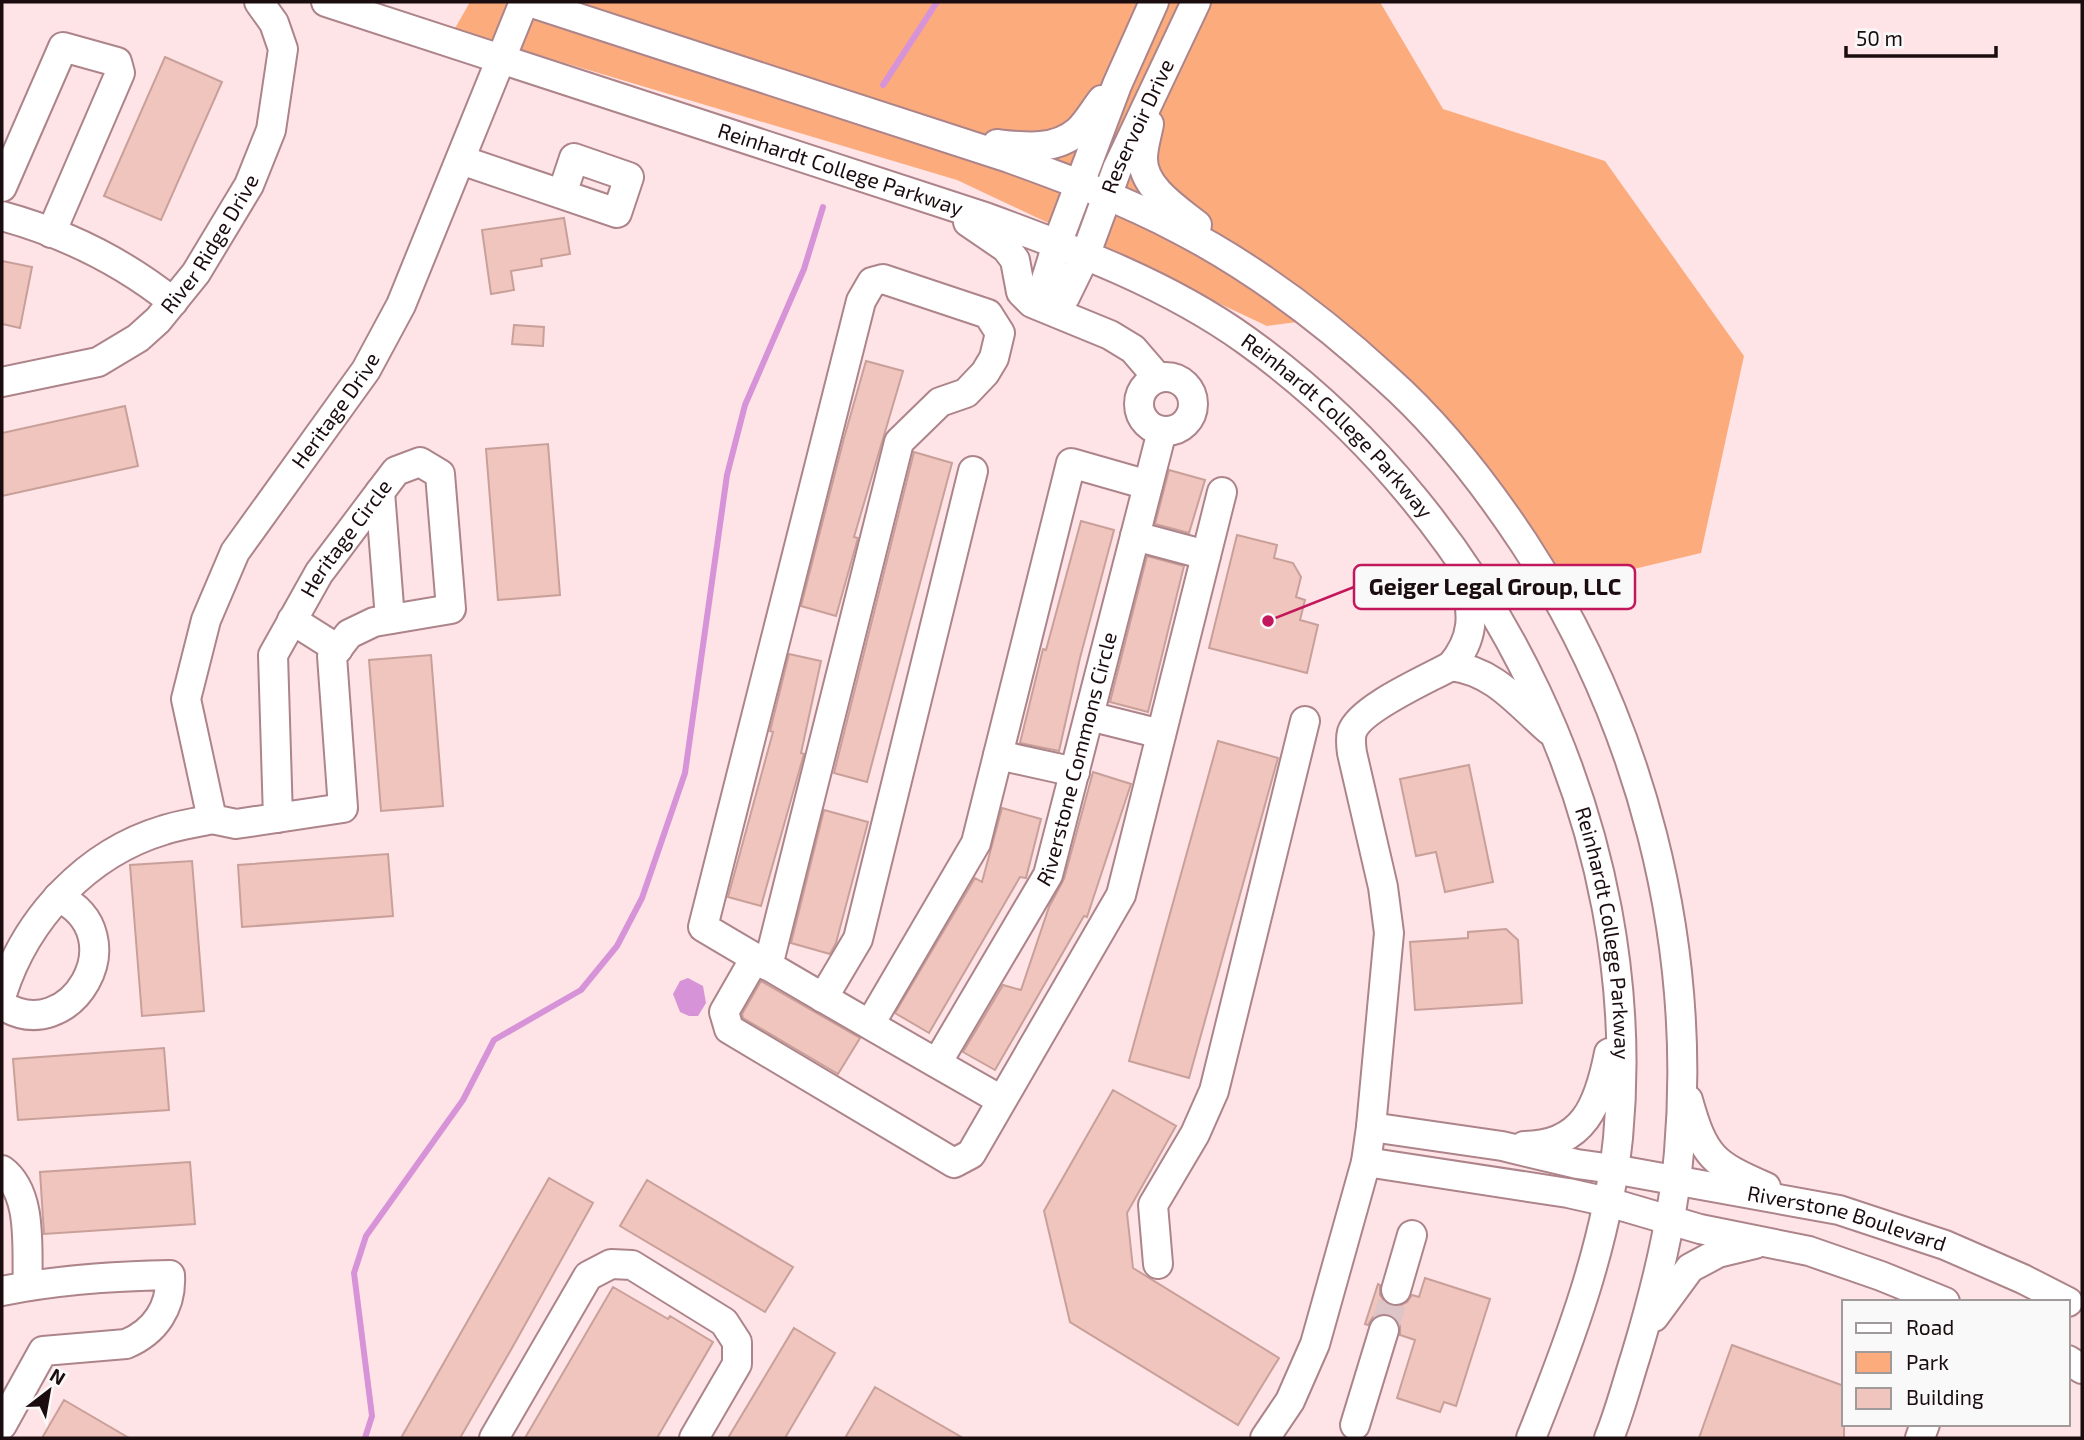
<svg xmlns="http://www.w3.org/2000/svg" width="2084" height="1440" font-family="'Exo 2',sans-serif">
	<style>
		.green { fill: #fcac7c }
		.water { fill: #d793d8 }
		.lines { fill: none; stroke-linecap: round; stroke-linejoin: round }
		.stream { stroke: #d793d8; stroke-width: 6 }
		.building { fill: #efc5bd; stroke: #c9a099; stroke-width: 2 }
		.minor-tunnel { stroke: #dcc4c7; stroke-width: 28; stroke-dasharray: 28 14; stroke-linecap: butt }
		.minor-casing { stroke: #ac848a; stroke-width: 32 }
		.minor { stroke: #fff; stroke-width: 28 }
		.labels { text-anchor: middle; stroke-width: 5; stroke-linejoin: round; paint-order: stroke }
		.street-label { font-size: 21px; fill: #1a0c0f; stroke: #f9f9f9 }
		.leader { fill: none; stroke: #c2185b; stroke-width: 2.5 }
		.callout-dot { fill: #c2185b; stroke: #f9f9f9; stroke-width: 2.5 }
		.callout { fill: #f9f9f9; stroke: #c2185b; stroke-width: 2.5 }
		.callout-label { font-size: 23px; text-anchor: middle; font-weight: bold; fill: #1a0c0f }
	</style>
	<rect width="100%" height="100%" fill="#fee4e7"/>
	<path class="green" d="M470,2H1380L1443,109L1605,161L1744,356L1701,553L1550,589L1437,426L1321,319L1267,326L957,180L454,30Z"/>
	<path class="water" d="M688,978L703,986L706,1003L698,1016H689L680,1012L673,994L680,981Z"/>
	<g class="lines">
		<path class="stream" d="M883,85L937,2
			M365,1438L372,1416L354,1273L366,1236L463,1100L494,1040L581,990L617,946L642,898L685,773L727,475L745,405L804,269L823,207"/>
	</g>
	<path class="building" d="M165,57L222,82L161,220L104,196Z
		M564,218L570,254L541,259L542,266L511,271L514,290L491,294L482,230Z
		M2,261L32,267L20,328L2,324Z
		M514,325L544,327L543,346L512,344Z
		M866,361L903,371L854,537L858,538L836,616L801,606L844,438Z
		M125,406L138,466L2,496V433Z
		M548,444L560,595L498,600L486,449Z
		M914,452L952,463L867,782L834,773Z
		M1169,470L1205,480L1189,533L1155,524Z
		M1081,521L1114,530L1080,658L1059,751L1020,743L1043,649L1046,650Z
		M1237,535L1277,545L1274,558L1293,563L1301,577L1296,597L1305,600L1300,620L1318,625L1307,673L1209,648Z
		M1147,556L1184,566L1148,712L1110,702Z
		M789,654L821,661L801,753L804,754L761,906L728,897L773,732L770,731Z
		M431,655L443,806L381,811L369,660Z
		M1218,741L1278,758L1189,1078L1129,1061Z
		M1469,765L1493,882L1445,892L1436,852L1416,856L1400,779Z
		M1093,772L1131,784L1087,917L1084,916L995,1070L963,1052L1003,985L1021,990L1049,907L1064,879Z
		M1002,808L1041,819L1026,878L1020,877L929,1033L895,1013L975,878L982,882Z
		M824,810L868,822L836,943L830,954L791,943Z
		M388,854L393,916L242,927L238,865Z
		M192,861L204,1011L142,1016L130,865Z
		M1506,929L1518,940L1522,1003L1415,1010L1410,942L1468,938V932Z
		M761,981L860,1038L838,1074L743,1018L742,1014Z
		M164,1048L169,1110L18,1120L13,1059Z
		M1113,1090L1176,1126L1127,1213L1133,1268L1279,1358L1238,1425L1070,1322L1044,1211Z
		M190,1162L195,1224L44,1234L40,1172Z
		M549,1178L593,1203L512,1348L460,1438H401Z
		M647,1180L793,1267L765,1312L620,1226Z
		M1425,1278L1490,1299L1456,1406L1444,1402L1440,1412L1397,1398L1415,1340L1400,1335V1326L1396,1318L1389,1314H1380L1373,1317L1368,1325L1365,1324L1378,1284L1380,1285V1295L1385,1302L1391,1306H1399L1407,1302L1412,1295L1419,1297Z
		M613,1287L668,1319L670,1316L713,1342L657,1438H525Z
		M794,1328L835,1353L785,1438H728Z
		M1732,1345L1844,1386V1438H1699Z
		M875,1387L963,1438H845Z
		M64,1400L129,1438H42Z"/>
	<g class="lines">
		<path class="minor-tunnel" d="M1384,1330L1396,1290"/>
		<defs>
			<g id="minor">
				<path id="s1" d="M326,2L985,217C1075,250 1168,284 1247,341C1494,519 1647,832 1618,1138C1607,1243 1570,1341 1531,1438"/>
				<path d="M529,2L1009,158C1067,179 1124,200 1179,229C1254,268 1324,321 1386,378C1439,425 1485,484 1524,543C1641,723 1697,938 1679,1152C1673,1221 1656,1289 1636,1355C1627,1383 1620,1411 1609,1438"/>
				<path id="s2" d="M1154,2L1117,85L1057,244L1044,286L1049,309L1065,297L1085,256L1117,169L1196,2"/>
				<path d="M1149,124C1147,135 1143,147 1143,158C1142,187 1177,209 1197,225"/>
				<path d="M997,144C1025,147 1055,151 1078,131C1087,123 1094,110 1102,100"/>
				<path d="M461,160L617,213L629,177L574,158L562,194"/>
				<path d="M2,187L63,47L117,62L120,73L51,233"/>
				<path d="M2,216C64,233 123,262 173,302"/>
				<path d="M968,222L1006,248L1015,260L1021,292L1032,303L1110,335L1133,349L1158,378"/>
				<circle cx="1166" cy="404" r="27"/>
				<path id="s3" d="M2,382L98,362L138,338L158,320L196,273L249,185L271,130L283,49L274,23L259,2"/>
				<path d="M380,492L390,619"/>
				<path d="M1135,536L1206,555"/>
				<path d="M292,620L338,649"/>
				<path d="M1451,666C1494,671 1518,703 1549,730"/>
				<path d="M1089,716L1161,734"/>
				<path d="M998,755L1075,772"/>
				<path id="s4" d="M278,818L273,655L319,573L380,492L396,471L420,462L440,474L451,609L374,622L349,634L332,656L343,808L236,824L212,819L186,699L206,620L235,552L366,370L401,305L524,2"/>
				<path d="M755,958L724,1012L729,1029L954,1163L971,1154L1121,895L1222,492"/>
				<path d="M768,966L899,442L940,402L966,393L985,373L994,358L1000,333L988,314L883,279L872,282L861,301L703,927C802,986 901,1043 1001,1100"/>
				<path d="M2,994C26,918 87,853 164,830C179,825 196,823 212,819"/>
				<path d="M823,998L858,939L973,471"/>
				<path d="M2,1005C70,1049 138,935 58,897"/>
				<path d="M870,1024L976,843L1071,463L1148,485"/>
				<path id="s5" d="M937,1063L1048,875L1162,431"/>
				<path d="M1688,1100C1704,1157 1713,1164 1766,1187"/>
				<path id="s6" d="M1371,1127L1502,1146L1577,1164L1613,1169L1839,1210L1945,1245L2023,1279L2068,1302"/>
				<path d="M1524,1146C1584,1146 1599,1104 1609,1053"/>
				<path d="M1366,1162L1568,1193L1608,1202L1700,1229L1809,1251L1881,1276L1945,1302"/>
				<path d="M2,1170C34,1194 26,1250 28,1286"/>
				<path d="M1158,1264L1153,1205L1195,1134L1214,1091L1305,721"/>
				<path d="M1396,1290L1412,1235"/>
				<path d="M2,1291C56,1280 115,1276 170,1275C172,1307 155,1332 126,1344L43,1351L2,1425"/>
				<path d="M1654,1317L1690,1268L1718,1253L1755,1244"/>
				<path d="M2068,1360L2082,1369"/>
				<path d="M1355,1425L1384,1330"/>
				<path d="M494,1438L588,1276L611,1264L632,1265L724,1322L737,1342V1364L694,1438"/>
				<path d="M1265,1438L1290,1401L1315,1344L1366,1162L1371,1127L1389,933L1383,887L1352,753C1351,746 1350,739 1352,732C1360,708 1428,679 1451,666C1474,639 1475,613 1463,581"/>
				<path d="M1920,1438L1925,1424"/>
			</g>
		</defs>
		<use href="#minor" class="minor-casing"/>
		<use href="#minor" class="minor"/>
	</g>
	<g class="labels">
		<g class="street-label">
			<text dy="7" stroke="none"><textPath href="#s2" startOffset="534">Reservoir Drive</textPath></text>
			<text dy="7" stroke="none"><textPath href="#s1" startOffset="541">Reinhardt College Parkway</textPath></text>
			<text dy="7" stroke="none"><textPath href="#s3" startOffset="264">River Ridge Drive</textPath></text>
			<text dy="7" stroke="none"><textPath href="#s4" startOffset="1440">Heritage Drive</textPath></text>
			<text dy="7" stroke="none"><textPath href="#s1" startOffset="1108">Reinhardt College Parkway</textPath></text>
			<text dy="7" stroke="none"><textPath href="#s4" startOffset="301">Heritage Circle</textPath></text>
			<text dy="7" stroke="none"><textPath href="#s5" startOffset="338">Riverstone Commons Circle</textPath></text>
			<text dy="7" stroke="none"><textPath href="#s1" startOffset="1696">Reinhardt College Parkway</textPath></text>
			<text dy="7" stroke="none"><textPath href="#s6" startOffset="485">Riverstone Boulevard</textPath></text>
		</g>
	</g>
	<path class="leader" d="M1268 621L1354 587"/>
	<circle class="callout-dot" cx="1268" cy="621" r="7"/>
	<rect class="callout" x="1354" y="565" width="281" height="44" rx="7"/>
	<g class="callout-label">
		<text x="1495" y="595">Geiger Legal Group, LLC</text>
	</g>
	<rect width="2084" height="1440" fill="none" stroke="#1a0c0f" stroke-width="7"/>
	<rect x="1842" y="1300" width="228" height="126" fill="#f9f9f9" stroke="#a09a9b" stroke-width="2"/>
	<rect x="1856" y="1323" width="35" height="10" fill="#ffffff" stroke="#a09a9b" stroke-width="2"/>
	<text x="1906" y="1335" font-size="21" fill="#1a0c0f">Road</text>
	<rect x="1856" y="1352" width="35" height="21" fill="#fcac7c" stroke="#a09a9b" stroke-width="2"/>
	<text x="1906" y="1370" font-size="21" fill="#1a0c0f">Park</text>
	<rect x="1856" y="1388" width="35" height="21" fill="#efc5bd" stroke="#a09a9b" stroke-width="2"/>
	<text x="1906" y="1405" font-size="21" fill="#1a0c0f">Building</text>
	<g transform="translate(49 1391) rotate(31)" stroke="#f9f9f9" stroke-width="5" paint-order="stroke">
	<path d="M0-5L12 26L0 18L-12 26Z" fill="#1a0c0f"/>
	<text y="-10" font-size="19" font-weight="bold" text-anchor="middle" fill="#1a0c0f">N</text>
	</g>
	<path d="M1846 46v10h150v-10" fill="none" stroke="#1a0c0f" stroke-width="3.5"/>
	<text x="1856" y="46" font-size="21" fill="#1a0c0f" stroke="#f9f9f9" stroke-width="5" paint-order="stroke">50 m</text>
</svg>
